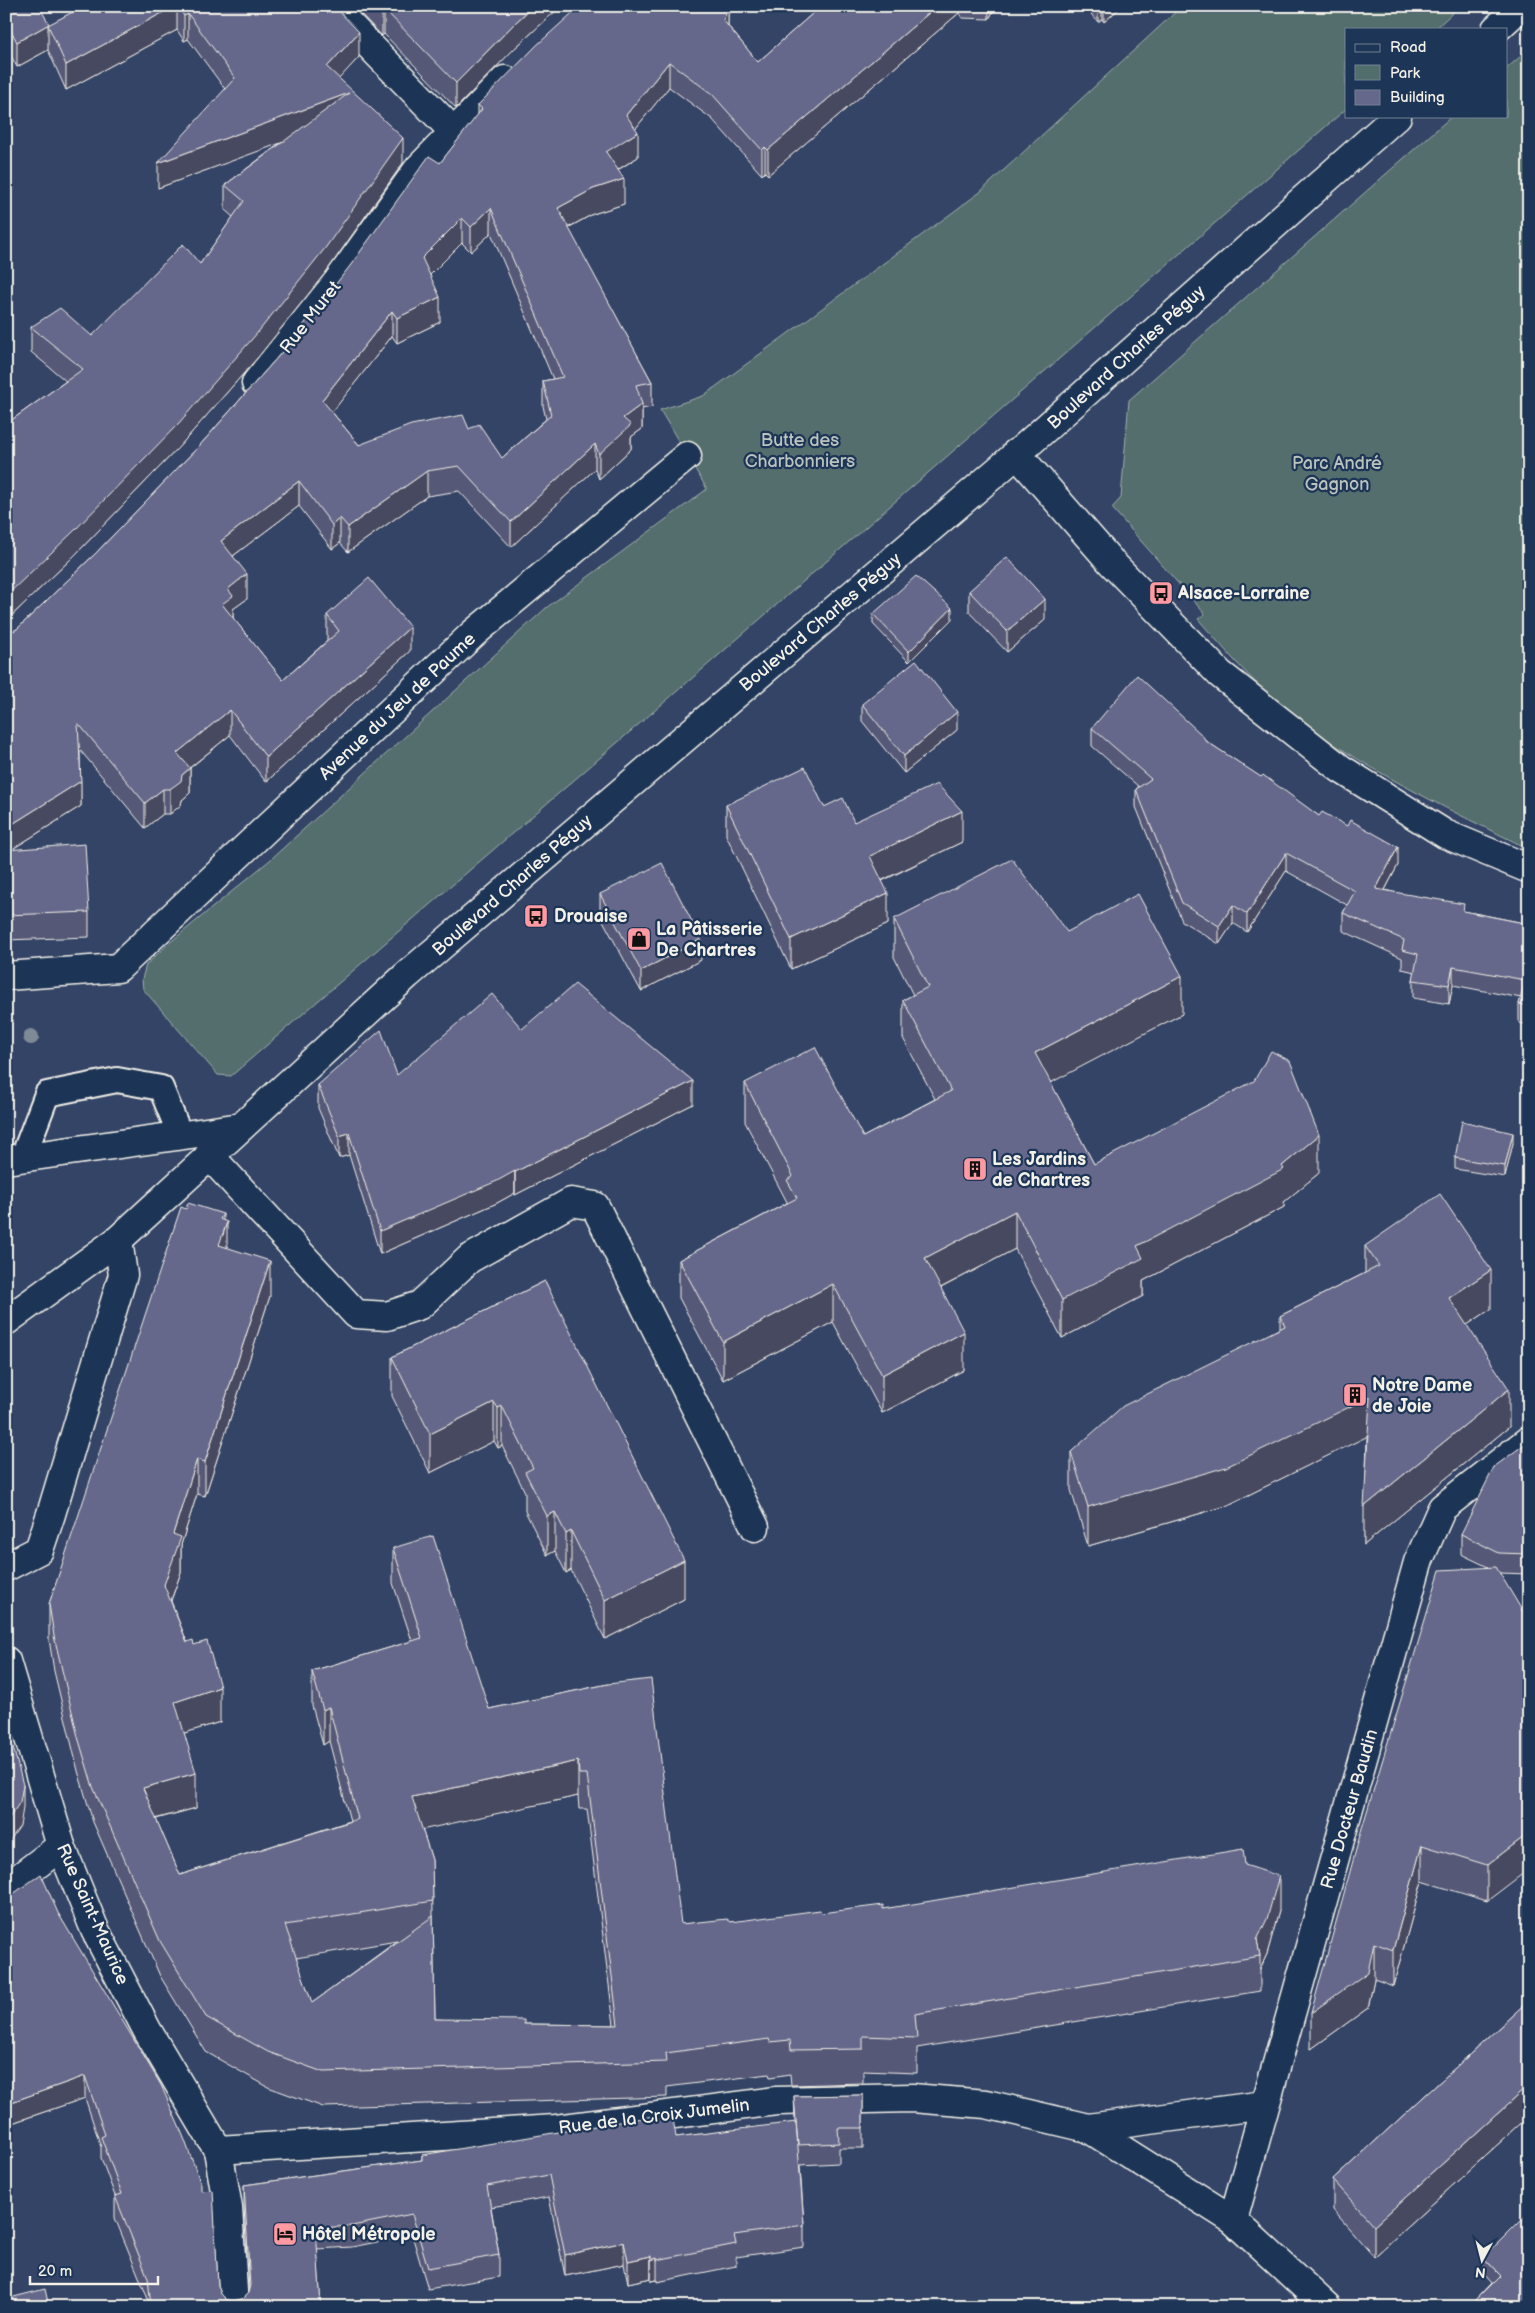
<svg xmlns="http://www.w3.org/2000/svg" width="1535" height="2313" font-family="'Balsamiq Sans',sans-serif">
	<style>
		.green { fill: #526e6c; stroke: #a3b0aa }
		.lines { fill: none; stroke-linecap: round; stroke-linejoin: round }
		.service-casing { stroke: #f4f1e8; stroke-width: 28 }
		.pedestrian-casing { stroke: #f4f1e8; stroke-width: 31 }
		.minor-casing { stroke: #f4f1e8; stroke-width: 31 }
		.tertiary-casing { stroke: #f4f1e8; stroke-width: 31 }
		.secondary-casing { stroke: #f4f1e8; stroke-width: 31 }
		.service { stroke: #1d3557; stroke-width: 24 }
		.pedestrian { stroke: #1d3557; stroke-width: 28 }
		.minor { stroke: #1d3557; stroke-width: 28 }
		.tertiary { stroke: #1d3557; stroke-width: 28 }
		.secondary { stroke: #1d3557; stroke-width: 28 }
		.tree { fill: #7e8a96 }
		.wall { fill: #575978; stroke: #f4f1e8; fill-rule: evenodd }
		.shaded-wall { fill: #474861; stroke: #f4f1e8 }
		.building { fill: #65678b; stroke: #f4f1e8; fill-rule: evenodd }
		.labels { text-anchor: middle; stroke-width: 4.5; stroke-linejoin: round; paint-order: stroke }
		.street-label { font-size: 18px; fill: #f4f1e8; stroke: #1d3557 }
		.park-label { font-size: 18px; fill: #bbc3bd; stroke: #1d3557 }
		.poi-label { font-size: 18px; font-weight: bold; fill: #f4f1e8; stroke: #1d3557; text-anchor: start }
	</style>
	<rect width="100%" height="100%" fill="#334467"/>
	<filter id="ink" filterUnits="userSpaceOnUse"><feTurbulence type="fractalNoise" baseFrequency=".02" numOctaves="2"/><feDisplacementMap in="SourceGraphic" scale="10" xChannelSelector="R" yChannelSelector="G"/><feConvolveMatrix kernelMatrix="1 2 1 2 8 2 1 2 1" color-interpolation-filters="sRGB"/></filter>
	<g filter="url(#ink)">
		<path class="green" d="M1182,6H1460L1435,29H1346V109L704,668L231,1076L218,1075L143,989L142,979L146,965L167,945L270,860L546,608L707,489L660,410L703,396L979,193Z
			M1529,49V849C1445,808 1359,767 1285,709C1253,683 1225,650 1198,619L1205,614L1112,508L1121,498L1129,400L1452,116H1506V69Z"/>
		<g class="lines">
			<defs>
				<path id="service" d="M23,1157L47,1094L117,1080L161,1088L180,1135"/>
				<path id="pedestrian" d="M6,1567L39,1550L51,1514L123,1275L118,1240"/>
				<path id="minor" d="M331,6L454,132
					M256,383L338,281L419,168L505,80
					M6,976L118,968L474,633L687,456
					M209,1155L356,1314L387,1316L420,1305L469,1259L571,1202L595,1206L755,1527
					M6,1888L61,1846
					M1088,2128L1233,2220L1327,2307
					M218,2150L556,2129L776,2101L912,2098L986,2104L1088,2128L1265,2105
					M1233,2220L1418,1562L1442,1508L1529,1440"/>
				<path id="tertiary" d="M1016,453L1112,563L1220,674L1341,769L1445,834L1529,869"/>
				<path id="secondary" d="M1496,29L1521,6
					M6,1160L241,1127
					M6,1321L118,1240L407,975L1002,467L1397,116
					M6,1661L61,1846L95,1930L147,2030L218,2150L228,2208L234,2307"/>
			</defs>
			<use href="#service" class="service-casing"/>
			<use href="#pedestrian" class="pedestrian-casing"/>
			<use href="#minor" class="minor-casing"/>
			<use href="#tertiary" class="tertiary-casing"/>
			<use href="#secondary" class="secondary-casing"/>
			<use href="#service" class="service"/>
			<use href="#pedestrian" class="pedestrian"/>
			<use href="#minor" class="minor"/>
			<use href="#tertiary" class="tertiary"/>
			<use href="#secondary" class="secondary"/>
		</g>
		<circle class="tree" cx="31" cy="1037" r="8"/>
		<path class="wall" d="M6,6L49,25L84,6H334L359,57L339,78L403,163L326,272L259,356L178,448L74,556L6,621V424L66,381L31,352V327L92,336L200,264L233,217L225,210V185L282,142L158,188L225,89L188,39L184,41L177,30L66,90L48,50L17,67L6,47Z
			M353,6H561L515,48L456,108L384,34L382,36Z
			M580,6H732L728,15V26L758,62L821,6H996L989,19L962,18L959,13L768,175L765,172L762,175L712,119L669,87L635,129L638,157L618,170L624,204L593,214L568,228L652,382V407L642,409V429L631,437V449L599,479L595,469L511,547L459,491L427,496L348,552L340,543L332,549L299,506L233,556L247,599L233,609V618L283,680L327,641V615L410,651L266,782L230,735L190,768V793L182,800L181,805L170,814H163L145,828L80,750L81,806L11,850L89,912V937L6,940V633H9L17,629L96,553L201,444L283,351L440,163L478,115V105ZM491,233L553,379L543,381V406L546,419L502,458L469,429L359,445L332,412L392,336L397,343L440,322L430,275L462,243L471,252Z
			M1084,6H1122L1104,22L1102,19L1098,22Z
			M969,591L1045,620L1007,652L969,612Z
			M873,614L952,619L909,662L873,624Z
			M862,704L957,730L904,773L862,721Z
			M1092,728L1206,741L1319,816L1398,865L1385,890L1464,911L1529,924V1025L1519,1023V1004L1521,998L1453,985L1449,1004L1413,998V980L1415,972L1402,969V958L1343,931V913L1347,905L1286,871L1247,932L1233,923L1219,944L1182,921L1136,807V789L1139,787L1092,746Z
			M726,805L824,807L854,822L962,842L882,881L888,924L791,969L726,835Z
			M600,894L701,960L641,991L600,915Z
			M894,919L1067,932L1182,1014L1050,1082L1094,1164L1319,1173L1284,1202V1207L1143,1281V1296L1062,1338L1015,1249L941,1288L964,1370L882,1413L833,1322L723,1380L679,1298V1260L787,1203V1202L745,1122V1083L863,1137L935,1099L903,1038V1000L913,995L894,957Z
			M522,1029L693,1104L515,1195V1193L497,1203L380,1254L349,1155L339,1158L318,1108V1085L397,1075Z
			M1513,1143L1505,1177L1455,1169V1158Z
			M186,1209L223,1220L227,1247L270,1296L205,1496L197,1494L181,1545V1572L171,1601L187,1642L194,1645L220,1722L184,1733L196,1808L156,1819L180,1875L350,1821L329,1741L323,1745L312,1706V1671L412,1641L393,1583V1548L489,1709L608,1684L681,1924L731,1922L821,1913L883,1909L1245,1865L1279,1911L1267,1954L1260,1969V1991L917,2048V2073L863,2071V2083L791,2085L790,2074L770,2077L769,2074L667,2087V2097L323,2107L268,2087L206,2052L160,1976L93,1822L78,1771L54,1671L49,1639V1604ZM578,1796L579,1809H587L614,2025L524,2024L435,2019L432,1860L422,1829ZM397,1941L312,2003L296,1958Z
			M1365,1246L1491,1309L1467,1325L1509,1427L1364,1545L1367,1436L1226,1506L1088,1546L1071,1490V1452L1280,1328V1316L1365,1273Z
			M545,1281L684,1599L605,1639L571,1570L566,1573L555,1551L547,1555L525,1511V1492L502,1446L498,1448L494,1441L430,1473L392,1396V1357Z
			M1529,1441V1574L1500,1573L1487,1901L1422,1881L1393,1986L1374,1979L1368,2008L1311,2049L1488,1567L1461,1554V1534Z
			M6,1899L58,1913L201,2191L218,2286L221,2294L227,2300L234,2301L242,2299L248,2293L249,2289L244,2207V2185L422,2160V2155L676,2137L795,2123L794,2096L863,2095V2148H839V2163L800,2165L804,2225V2247L736,2257V2266L657,2282V2280L651,2281V2278L628,2283L624,2264L565,2276L549,2197L491,2207L499,2255V2277L428,2289L412,2235L352,2247L317,2249L321,2307H149L148,2299L115,2218V2196L101,2158V2147L85,2098L6,2125Z
			M1529,2000V2116L1374,2257L1333,2210V2180Z
			M1483,2258L1529,2307H1476V2300L1491,2284L1483,2275Z"/>
		<path class="shaded-wall" d="M175,6H177V30L66,90V65Z
			M533,6H561L515,48L456,108V83L515,23Z
			M721,6H732L728,15V35L723,45Z
			M937,6H959V13L768,175V150Z
			M989,6H996L989,19Z
			M1098,6H1102V19L1098,22Z
			M1104,6H1122L1104,22Z
			M384,9V34L382,36V11Z
			M188,14V39L184,41V16Z
			M49,24L48,25V50L17,67V42Z
			M359,32V57L327,92V67Z
			M669,62V87L627,139L638,132V157L606,177V152L626,115Z
			M349,93V118L158,188V163Z
			M403,138V163L326,272L259,356L178,448L74,556L6,621V596Z
			M765,147V172L762,175V150Z
			M624,179V204L593,214L558,233V208L593,189Z
			M491,208V233L471,252V227Z
			M462,218V243L422,283V258Z
			M440,297V322L397,343V318Z
			M392,311V336L322,425V400Z
			M642,404V429L631,437V449L599,479V454L623,418Z
			M595,444V469L511,547V522Z
			M427,471V496L348,552V527Z
			M299,481V506L221,565V541Z
			M340,518V543L332,549V525Z
			M247,574V599L233,609V621L222,604L228,589Z
			M1045,599V620L1007,652V631Z
			M952,608V619L909,662V652Z
			M410,627V651L266,782V757Z
			M230,710V735L177,778V753Z
			M957,712V730L904,773V756Z
			M190,768V793L182,800L181,805L170,814V789L182,775Z
			M81,781V806L6,853V828Z
			M163,789V814L145,828V803Z
			M962,811V842L870,886V856Z
			M1398,847V865L1376,907V889Z
			M1286,853V871L1247,932V914Z
			M888,893V924L791,969V939Z
			M1233,905V923L1219,944V926Z
			M701,939V960L641,991V971Z
			M1453,967V985L1449,1004V985Z
			M1182,976V1014L1035,1091V1053Z
			M693,1081V1104L515,1195V1172Z
			M349,1133V1155L339,1158V1136Z
			M1513,1133V1143L1505,1177V1166Z
			M1319,1135V1173L1284,1202V1207L1143,1281V1296L1062,1338V1300L1137,1246L1282,1166Z
			M515,1171V1193L497,1203L380,1254V1231Z
			M1015,1211V1249L925,1296V1258Z
			M223,1214V1235L227,1222V1256L219,1245L220,1219Z
			M270,1261V1296L205,1496V1462Z
			M1491,1270V1309L1449,1337V1298Z
			M833,1284V1322L723,1380V1342Z
			M964,1332V1370L882,1413V1375Z
			M1509,1389V1427L1364,1545V1507Z
			M1370,1397V1435L1226,1506L1088,1546V1507Z
			M494,1402V1441L430,1473V1434Z
			M502,1406V1446L498,1448V1408Z
			M197,1459V1494L181,1545V1572L164,1620V1585L173,1534Z
			M555,1512V1551L547,1555V1516Z
			M571,1531V1570L566,1573V1534Z
			M684,1560V1599L605,1639V1600Z
			M220,1687V1722L175,1736V1702Z
			M329,1707V1741L323,1745V1710Z
			M578,1761V1796L412,1832V1797Z
			M196,1773V1808L143,1822V1788Z
			M23,1785V1808L20,1826L6,1846V1823Z
			M1529,1833V1869L1487,1901V1865Z
			M1422,1845V1881L1393,1986V1950Z
			M1279,1876V1911L1267,1954L1260,1969V1956L1257,1940Z
			M1374,1943V1979L1368,2008L1311,2049V2013Z
			M85,2076V2098L6,2125V2104Z
			M1529,2085V2116L1374,2257V2226Z
			M624,2242V2264L565,2276V2255Z
			M651,2256V2278L628,2283V2261Z
			M657,2258V2280L651,2281V2260Z"/>
		<path class="building" d="M6,6H39L49,24L17,42L6,22Z
			M84,6H175L66,65L48,25Z
			M178,6H334L359,32L327,67L403,138L326,247L259,331L178,424L74,531L6,596V424L83,369L31,327L60,308L92,336L183,244L200,264L244,201L225,185L349,93L158,163L235,78L188,14L184,16Z
			M377,6H533L515,23L456,83L384,9L382,11Z
			M580,6H721L728,10L723,20L758,62L821,6H937L768,150L765,147L762,150L712,94L669,62L626,115L638,132L606,152L624,179L593,189L558,208L652,382L636,385L642,404L623,418L631,425L599,454L595,444L511,522L459,466L427,471L348,527L340,518L332,525L299,481L221,541L247,574L228,589L233,596L222,604L283,680L339,631L327,615L369,578L410,627L266,757L230,710L177,753L190,768L182,775L181,781L170,789H163L145,803L78,723L81,781L6,828V633H9L17,629L96,553L201,444L283,351L350,266L429,156L440,163L482,109L478,105L537,45ZM491,208L563,377L543,381L551,415L502,458L479,424L469,429L463,415L411,425L359,445L322,400L392,311L397,318L440,297L422,258L462,218L471,227Z
			M1007,557L1045,599L1007,631L969,591Z
			M916,576L952,608L909,652L873,614Z
			M916,660L957,712L904,756L862,704Z
			M1137,675L1202,735L1206,741L1261,777L1263,775L1319,816L1322,812L1347,826L1350,820L1398,847L1376,889L1464,904L1463,911L1529,924V1006L1519,1004L1525,980L1453,967L1449,985L1413,980L1418,954L1402,950L1404,940L1343,913L1355,891L1286,853L1247,914L1233,905L1219,926L1182,903L1136,789L1151,779L1092,728Z
			M805,767L824,807L843,798L854,822L937,784L962,811L870,856L888,893L791,939L726,805Z
			M85,844L89,912L6,915V850Z
			M1012,859L1067,932L1138,894L1182,976L1035,1053L1094,1164L1254,1081L1271,1051L1290,1061L1319,1135L1282,1166L1284,1169L1137,1246L1143,1258L1062,1300L1015,1211L925,1258L964,1332L882,1375L833,1284L723,1342L679,1260L797,1198L787,1180L793,1176L745,1083L815,1047L863,1137L951,1091L903,1000L928,987L894,919Z
			M662,863L701,939L641,971L600,894Z
			M575,984L693,1081L515,1172V1171L497,1181L380,1231L349,1133L339,1136L318,1085L381,1030L397,1075L492,994L522,1029Z
			M1462,1121L1513,1133L1505,1166L1455,1158Z
			M1440,1194L1491,1270L1449,1298L1509,1389L1364,1507L1370,1397L1226,1467L1088,1507L1071,1452L1123,1406L1285,1326L1280,1316L1379,1266L1365,1246Z
			M188,1203L223,1214L220,1219L227,1222L219,1245L270,1261L205,1462L197,1459L173,1534L181,1537L164,1585L187,1642L193,1640L194,1645L207,1641L220,1687L175,1702L196,1773L143,1788L180,1875L358,1819L329,1707L323,1710L312,1671L422,1638L393,1548L433,1536L489,1709L608,1684L651,1679L681,1924L727,1919L731,1922L820,1910L821,1913L883,1905V1909L1243,1849L1245,1865L1279,1876L1267,1919L1257,1940L1260,1956L915,2014L917,2038L863,2036V2049L791,2050L790,2040L770,2042L769,2039L666,2053L667,2062L323,2072L268,2052L206,2017L160,1941L93,1787L78,1737L54,1636L49,1604L181,1207L186,1209ZM578,1761L579,1774H587L618,2025L524,2024V2020L435,2019L433,1916L312,2003L285,1925L433,1901L432,1860L412,1797Z
			M545,1281L684,1560L605,1600L571,1531L566,1534L555,1512L547,1516L525,1472L533,1468L502,1406L498,1408L494,1402L430,1434L392,1357Z
			M1529,1441V1554L1499,1553L1461,1534L1494,1467Z
			M1496,1567L1529,1622V1833L1487,1865L1422,1845L1393,1950L1374,1943L1368,1972L1311,2013L1362,1828L1440,1570Z
			M6,1725L10,1735L23,1785L20,1802L6,1823Z
			M41,1874L58,1913L161,2085L184,2138L201,2184V2191L213,2190L218,2286L221,2294L227,2300L234,2301L242,2299L248,2293L250,2285L244,2185L422,2160V2155L672,2113L676,2137L796,2122L804,2225L734,2235L736,2244L657,2260V2258L651,2260V2256L628,2261L624,2242L565,2255L549,2175L487,2186L499,2255L428,2268L412,2214L352,2226L316,2228L321,2307H151L148,2278L115,2196L122,2194L101,2137L105,2135L85,2076L6,2104V1899Z
			M1529,2000V2085L1374,2226L1333,2180Z
			M863,2095V2128H838L839,2143L798,2145L794,2096Z
			M1529,2212V2307H1482L1476,2300L1500,2276L1483,2258Z
			M45,2289L49,2307H6V2299Z"/>
	</g>
	<defs>
		<symbol id="bus-square" viewBox="-11 -11 22 22"><rect x="-9" y="-9" width="18" height="18" rx="4" fill="#ff9aa2" stroke="#1d3557"/><path d="M-5-6H5V4H4V6H2V4H-2V6H-4V4H-5ZM-3.5-4V0h7V-4ZM-3.5 1.2v1.5H-2V1.2ZM2 1.2v1.5H3.5V1.2Z" fill="#111"/></symbol>
		<symbol id="shop-square" viewBox="-11 -11 22 22"><rect x="-9" y="-9" width="18" height="18" rx="4" fill="#ff9aa2" stroke="#1d3557"/><path d="M-5-2.5h2.3a2.7 3.5 0 0 1 5.4 0H5L5.5 6h-11ZM-1.5-2.5h3a1.5 2.3 0 0 0-3 0Z" fill="#111"/></symbol>
		<symbol id="building-square" viewBox="-11 -11 22 22"><rect x="-9" y="-9" width="18" height="18" rx="4" fill="#ff9aa2" stroke="#1d3557"/><path d="M-4-6H4V6H1V3H-1V6H-4ZM-2.5-4.3h1.7v1.8h-1.7ZM.8-4.3h1.7v1.8H.8ZM-2.5-1h1.7V.8h-1.7ZM.8-1h1.7V.8H.8Z" fill="#111"/></symbol>
		<symbol id="hotel-square" viewBox="-11 -11 22 22"><rect x="-9" y="-9" width="18" height="18" rx="4" fill="#ff9aa2" stroke="#1d3557"/><path d="M-6-4.5h1.5V1H6V5H4.5V3h-9V5H-6ZM-4 0a1.8 1.8 0 1 1 3.6 0ZM.5 0V-2.5h3Q6-2.5 6 0Z" fill="#111"/></symbol>
	</defs>
	<g fill-rule="evenodd">
		<use href="#bus-square" x="1147" y="579" width="28" height="28"/>
		<use href="#bus-square" x="522" y="902" width="28" height="28"/>
		<use href="#shop-square" x="625" y="925" width="28" height="28"/>
		<use href="#building-square" x="961" y="1155" width="28" height="28"/>
		<use href="#building-square" x="1341" y="1381" width="28" height="28"/>
		<use href="#hotel-square" x="271" y="2220" width="28" height="28"/>
	</g>
	<g class="labels">
		<g class="street-label">
			<text transform="translate(310 317) rotate(-52)" y="6">Rue Muret</text>
			<text transform="translate(1126 357) rotate(-42)" y="6">Boulevard Charles Péguy</text>
			<text transform="translate(820 622) rotate(-40)" y="6">Boulevard Charles Péguy</text>
			<text transform="translate(397 706) rotate(-43)" y="6">Avenue du Jeu de Paume</text>
			<text transform="translate(512 885) rotate(-41)" y="6">Boulevard Charles Péguy</text>
			<text transform="translate(1349 1809) rotate(-74)" y="6">Rue Docteur Baudin</text>
			<text transform="translate(93 1914) rotate(66)" y="6">Rue Saint-Maurice</text>
			<text transform="translate(654 2116) rotate(-7)" y="6">Rue de la Croix Jumelin</text>
		</g>
		<g class="park-label">
			<text x="800" y="446">Butte des<tspan x="800" dy="21">Charbonniers</tspan></text>
			<text x="1337" y="469">Parc André<tspan x="1337" dy="21">Gagnon</tspan></text>
		</g>
		<g class="poi-label">
			<text x="1178" y="599">Alsace-Lorraine</text>
			<text x="554" y="922">Drouaise</text>
			<text x="656" y="935">La Pâtisserie<tspan x="656" dy="21">De Chartres</tspan></text>
			<text x="992" y="1165">Les Jardins<tspan x="992" dy="21">de Chartres</tspan></text>
			<text x="1372" y="1391">Notre Dame<tspan x="1372" dy="21">de Joie</tspan></text>
			<text x="302" y="2240">Hôtel Métropole</text>
		</g>
	</g>
	<rect width="1535" height="2313" fill="none" stroke="#1d3557" stroke-width="25"/>
	<rect x="12" y="12" width="1510" height="2288" fill="none" stroke="#f4f1e8" stroke-width="2" filter="url(#ink)"/>
	<rect x="1345" y="28" width="162" height="90" fill="#1d3557" stroke="#738091"/>
	<rect x="1355" y="44" width="25" height="8" fill="#1d3557" stroke="#738091"/>
	<text x="1390" y="52" font-size="15" fill="#f4f1e8">Road</text>
	<rect x="1355" y="65" width="25" height="15" fill="#526e6c" stroke="#738091"/>
	<text x="1390" y="78" font-size="15" fill="#f4f1e8">Park</text>
	<rect x="1355" y="90" width="25" height="15" fill="#65678b" stroke="#738091"/>
	<text x="1390" y="102" font-size="15" fill="#f4f1e8">Building</text>
	<g transform="translate(1482 2260) rotate(187)" stroke="#1d3557" stroke-width="4" paint-order="stroke">
	<path d="M0-4L9 19L0 12L-9 19Z" fill="#f4f1e8"/>
	<text y="-8" font-size="14" font-weight="bold" text-anchor="middle" fill="#f4f1e8">N</text>
	</g>
	<path d="M30 2276v8h128v-8" fill="none" stroke="#f4f1e8" stroke-width="2.5"/>
	<text x="38" y="2276" font-size="15" fill="#f4f1e8" stroke="#1d3557" stroke-width="4" paint-order="stroke">20 m</text>
</svg>
